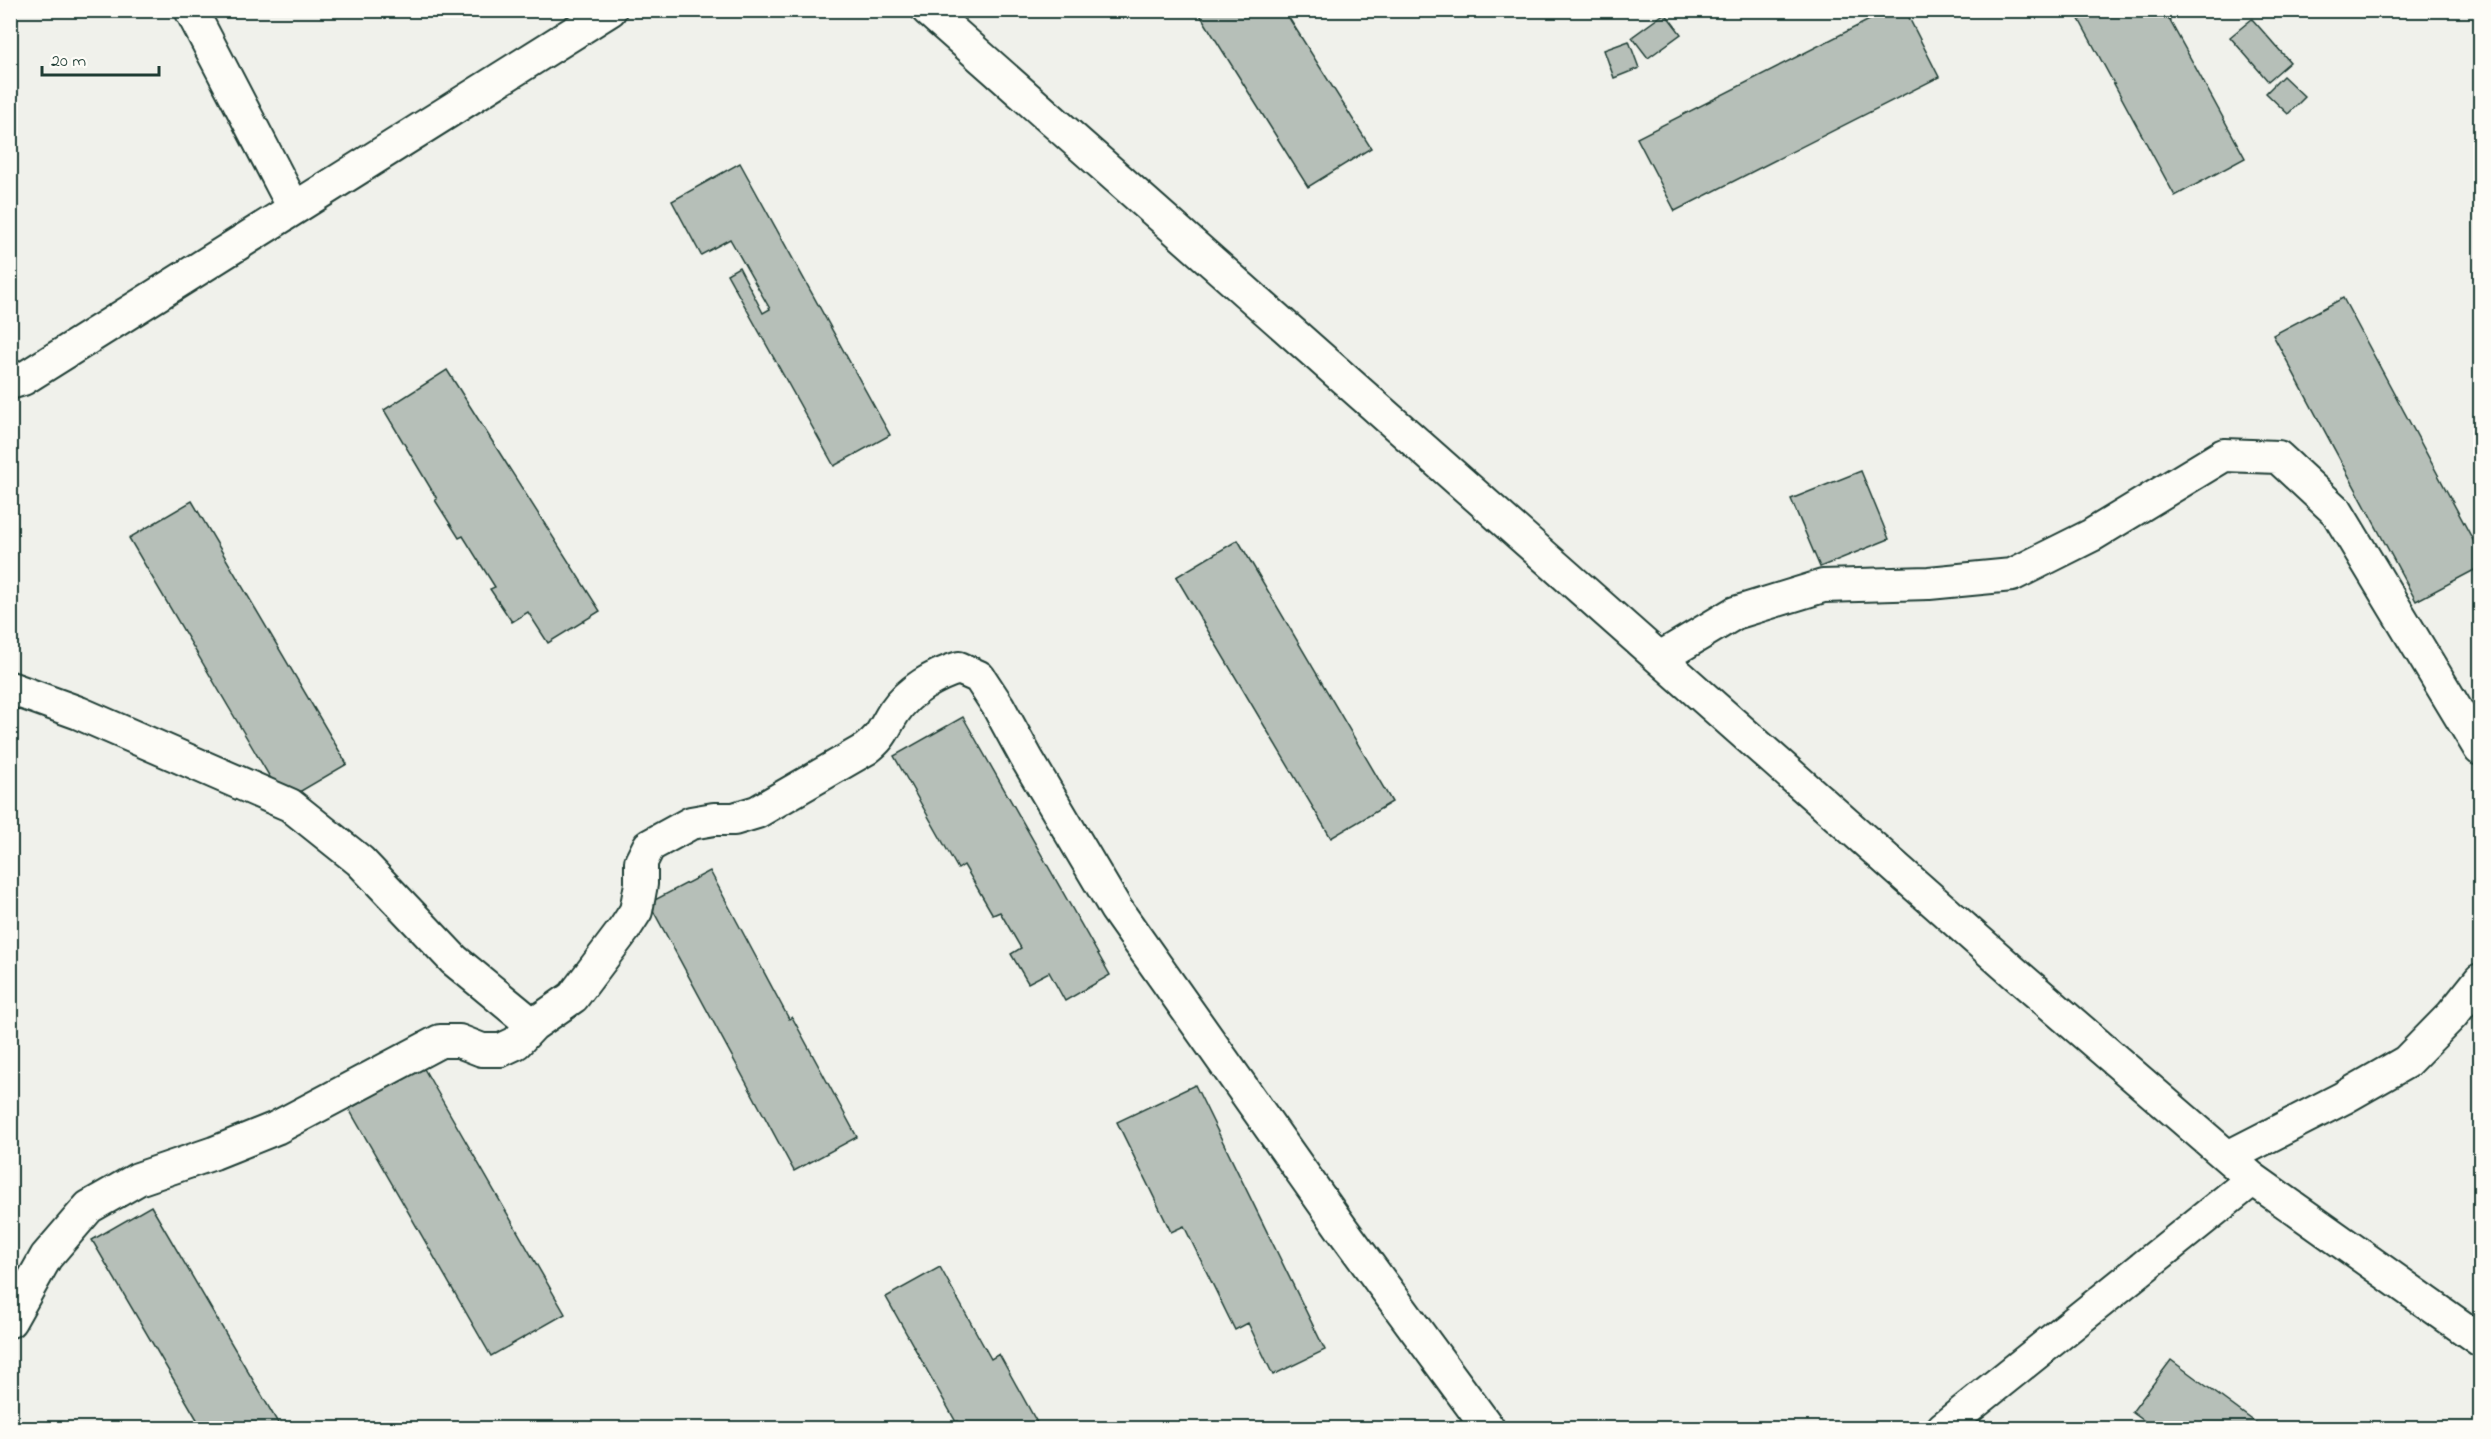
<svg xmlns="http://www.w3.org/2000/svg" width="2491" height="1439" font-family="'Indie Flower',sans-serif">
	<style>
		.building { fill: #b6bfb8; stroke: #1f3d34; stroke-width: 1.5 }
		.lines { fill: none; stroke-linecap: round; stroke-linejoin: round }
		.street-casing { stroke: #1f3d34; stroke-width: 36 }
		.street { stroke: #fdfcf7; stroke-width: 32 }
	</style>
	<rect width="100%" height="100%" fill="#f0f1eb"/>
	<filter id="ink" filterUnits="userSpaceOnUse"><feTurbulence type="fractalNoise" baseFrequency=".0167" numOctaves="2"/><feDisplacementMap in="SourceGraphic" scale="12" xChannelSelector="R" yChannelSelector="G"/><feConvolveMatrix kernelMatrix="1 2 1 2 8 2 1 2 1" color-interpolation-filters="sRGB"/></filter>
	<g filter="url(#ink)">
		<path class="building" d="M1197,10H1284L1371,148L1308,187Z
			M1889,10H1905L1939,77L1675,211L1637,138Z
			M2074,10H2164L2245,158L2175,196Z
			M1665,13L1681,34L1648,58L1632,37Z
			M2252,19L2290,62L2268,81L2230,37Z
			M1629,41L1639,68L1614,78L1604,50Z
			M2283,76L2305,97L2288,114L2266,93Z
			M740,163L890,435L834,466L727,274L739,267L763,313L770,309L730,239L701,255L672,201Z
			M2343,298L2480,553V567L2416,601L2273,335Z
			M447,370L600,611L548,643L528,612L512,622L490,589L495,587L463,536L459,538L435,500L437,499L384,410Z
			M1861,471L1889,539L1820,567L1791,499Z
			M192,501L347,764L284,801L129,538Z
			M1238,540L1392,802L1331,838L1176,577Z
			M963,717L1110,975L1065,1001L1049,972L1028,983L1011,954L1021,948L1000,912L993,915L964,865L958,869L894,756Z
			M710,871L789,1019L792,1017L857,1137L794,1171L649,903Z
			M423,1067L565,1314L491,1356L349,1109Z
			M1195,1085L1325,1350L1273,1375L1248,1323L1235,1330L1184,1226L1171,1232L1117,1122Z
			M151,1206L281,1428H202L92,1240Z
			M940,1267L991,1359L999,1354L1040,1428H962L958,1421L956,1422L886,1297Z
			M2171,1360L2263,1428H2154L2132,1412Z"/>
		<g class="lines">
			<defs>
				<path id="street" d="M191,10L294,208
					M928,10L2018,976L2253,1179L2480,1340
					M10,383L23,379L610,10
					M1660,658L1735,613L1823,586L1929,583L2012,575L2092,535L2224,455L2278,457L2337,512L2480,749
					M10,688L79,713L290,805L360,861L454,960L533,1025
					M2228,1157L2343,1098L2406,1062L2452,1015L2480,980
					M10,1321L46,1257L89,1207L138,1179L214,1153L276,1128L440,1041H459L482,1050H501L516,1043L533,1025L573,997L625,928L636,911L641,884V862L649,846L691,823L714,819H734L757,812L866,749C883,736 883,729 894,712C908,691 935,675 959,668L979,677L998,706L1027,759L1116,909L1342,1229L1488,1428
					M1943,1428L2253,1179"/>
			</defs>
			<use href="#street" class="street-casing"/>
			<use href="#street" class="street"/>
		</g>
	</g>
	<rect width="2491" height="1439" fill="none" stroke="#fdfcf7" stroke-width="36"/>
	<rect x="18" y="18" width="2455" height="1403" fill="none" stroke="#1f3d34" stroke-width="2" filter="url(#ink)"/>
	<path d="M42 66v9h117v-9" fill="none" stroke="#1f3d34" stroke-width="3"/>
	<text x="51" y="66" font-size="18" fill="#1f3d34" stroke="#fdfcf7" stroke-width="4.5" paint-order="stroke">20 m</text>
</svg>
